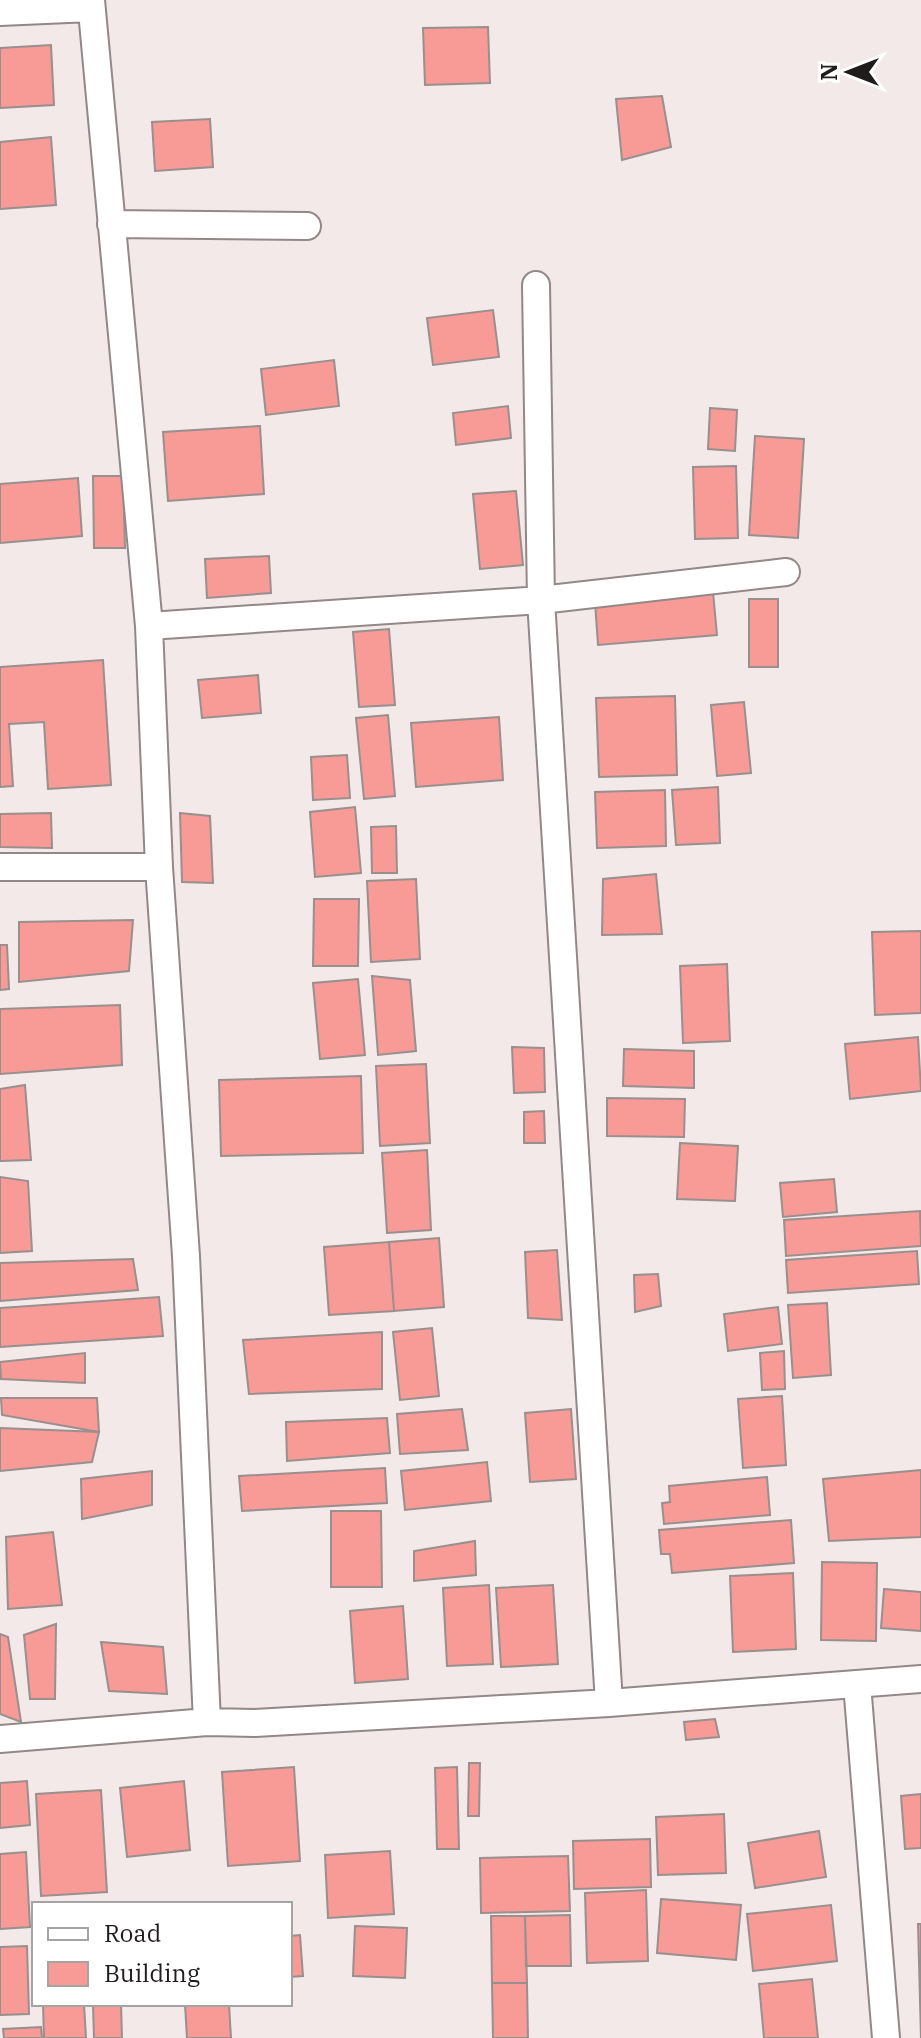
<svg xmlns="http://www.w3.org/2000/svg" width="921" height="2038" font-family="'IBM Plex Serif',serif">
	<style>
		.building { fill: #f89b97; stroke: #998f8f; stroke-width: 2 }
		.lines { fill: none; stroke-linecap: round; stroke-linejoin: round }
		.minor-casing { stroke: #918887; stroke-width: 30 }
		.minor { stroke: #fff; stroke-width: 26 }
	</style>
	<rect width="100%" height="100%" fill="#f4e9e9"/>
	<path class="building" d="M488,27L490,83L425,85L423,28Z
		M51,45L54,105L0,108V48Z
		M662,96L671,147L622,160L616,99Z
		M210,119L213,167L155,171L152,122Z
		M51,137L56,205L0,209V142Z
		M493,310L499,357L433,365L427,318Z
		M334,360L339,406L266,415L261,369Z
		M508,406L511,438L456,445L453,413Z
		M710,408L737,410L735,451L708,449Z
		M260,426L264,494L168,501L163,432Z
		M755,436L804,439L798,538L749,535Z
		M736,466L738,538L695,539L693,467Z
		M93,476H123L125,548H94Z
		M78,478L82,536L0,543V484Z
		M516,491L523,565L480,569L473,494Z
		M269,556L271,593L207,598L205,559Z
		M713,592L717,635L598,645L595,602Z
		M749,599H778V667H749Z
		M389,629L395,705L359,707L353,632Z
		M103,660L111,785L48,789L44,722L9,724L13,786L0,787V667Z
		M258,675L261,713L202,718L198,680Z
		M675,696L677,775L599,777L596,698Z
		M744,702L751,773L717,776L711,705Z
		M388,715L395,796L364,799L356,718Z
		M499,717L503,780L416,787L411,723Z
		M347,755L350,798L313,800L311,757Z
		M718,787L720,843L676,845L672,790Z
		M665,790L666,846L597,848L595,792Z
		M355,807L361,873L315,877L310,812Z
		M51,813L52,848L0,847V814Z
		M180,813L210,816L213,883L182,882Z
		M396,826L397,873H372L371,827Z
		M656,874L662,934L602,935L603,879Z
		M416,879L420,959L371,962L367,881Z
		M314,899H359L358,966H313Z
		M133,920L129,971L19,982V922Z
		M921,931V1013L875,1015L872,932Z
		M0,945H7L9,989L0,990Z
		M727,964L730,1041L683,1043L680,966Z
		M372,976L410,980L416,1051L378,1055Z
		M358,979L365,1055L320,1059L313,983Z
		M120,1005L122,1065L0,1074V1009Z
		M918,1037L921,1091L850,1099L845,1044Z
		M512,1047L544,1048L545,1092L514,1093Z
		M624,1049L694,1051V1088L623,1086Z
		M426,1064L430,1143L380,1146L376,1066Z
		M361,1076L363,1153L221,1156L219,1080Z
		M25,1085L31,1160L0,1161V1089Z
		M607,1098L685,1099L684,1137L607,1136Z
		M544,1111L545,1143H524V1112Z
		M680,1143L738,1146L735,1201L677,1199Z
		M427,1150L431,1230L387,1233L382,1153Z
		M0,1177L28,1181L32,1251L0,1253Z
		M834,1179L837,1212L783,1217L780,1183Z
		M920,1211L921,1246L786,1256L784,1220Z
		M439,1238L444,1307L394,1311L389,1242Z
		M389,1242L394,1311L329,1315L324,1247Z
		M557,1250L562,1320L528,1318L525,1252Z
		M917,1251L919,1284L788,1293L786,1260Z
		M133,1259L138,1290L0,1301V1263Z
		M658,1274L661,1306L635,1312L634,1275Z
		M159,1297L163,1336L0,1347V1308Z
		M827,1303L831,1375L793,1378L788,1305Z
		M778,1307L782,1344L728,1351L724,1314Z
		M432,1328L439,1396L400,1400L393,1332Z
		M382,1332V1389L249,1394L243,1340Z
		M784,1351L785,1389L762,1390L760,1353Z
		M85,1353V1383L1,1379L0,1362Z
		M782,1396L786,1465L743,1468L738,1399Z
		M1,1398H97L99,1432L2,1415Z
		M462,1409L468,1450L400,1454L397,1414Z
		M571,1409L576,1479L530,1482L525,1413Z
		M387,1418L390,1453L287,1461L286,1422Z
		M0,1428L99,1432L92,1462L0,1471Z
		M487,1462L491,1501L405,1510L401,1471Z
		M385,1468L387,1503L242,1511L239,1476Z
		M921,1470V1537L829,1541L823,1479Z
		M152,1471V1505L82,1519L81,1479Z
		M767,1477L770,1515L664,1524L662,1503L670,1502L669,1486Z
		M331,1511H381L382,1587H331Z
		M791,1520L794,1563L672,1573L670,1554H661L659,1530Z
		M53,1532L62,1605L8,1609L6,1537Z
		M475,1541L476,1575L414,1581V1551Z
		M822,1562L877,1563L876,1641L821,1640Z
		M793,1573L796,1649L733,1652L730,1576Z
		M489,1585L493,1664L447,1666L443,1588Z
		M553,1585L558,1664L501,1667L496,1588Z
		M884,1589L921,1592V1631L881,1628Z
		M403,1606L408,1679L355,1683L350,1611Z
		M56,1624L55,1699H30L24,1635Z
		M0,1634L8,1637L21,1722L0,1714Z
		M101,1642L163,1647L167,1694L109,1691Z
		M715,1719L719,1737L686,1740L684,1722Z
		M469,1763H480L479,1816H468Z
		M294,1767L300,1861L228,1866L222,1772Z
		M457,1767L459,1849H437L435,1768Z
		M27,1781L30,1825L0,1828V1783Z
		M184,1781L190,1850L127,1857L120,1788Z
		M101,1790L107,1892L41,1896L36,1794Z
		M921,1794V1848L905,1849L901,1796Z
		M724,1814L726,1873L658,1875L656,1817Z
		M819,1831L826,1877L755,1888L748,1843Z
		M650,1839L651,1887L574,1889L573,1841Z
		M390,1851L394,1914L328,1918L325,1855Z
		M26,1852L30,1927L0,1929V1854Z
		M568,1856L570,1911L481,1913L480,1858Z
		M646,1890L648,1961L587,1963L585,1893Z
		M661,1899L741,1905L736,1960L657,1953Z
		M831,1905L837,1961L753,1971L747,1914Z
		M570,1915L571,1966H526L525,1916Z
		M491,1916H525L527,1983H492Z
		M918,1924H921V2038Z
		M355,1926L407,1928L405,1978L353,1976Z
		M300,1935L303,1976L290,1977V1936Z
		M27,1946L29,2014L0,2015V1947Z
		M812,1979L818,2038H764L759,1984Z
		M492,1983H527L528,2038H493Z
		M43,2004H84L86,2038H44Z
		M93,2004H121L122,2038H94Z
		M185,2004H229L231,2038H187Z
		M41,2027L42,2038H4L3,2029Z"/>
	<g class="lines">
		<defs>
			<path id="minor" d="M91,0L149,626L159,867L186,1256L207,1722
				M0,12L91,8
				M111,224L307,226
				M536,285L541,600L609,1703
				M149,626L541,600L786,572
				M0,867H159
				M857,1684L886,2038
				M0,1739L207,1722L255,1723L609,1703L921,1679"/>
		</defs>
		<use href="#minor" class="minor-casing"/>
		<use href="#minor" class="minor"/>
	</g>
	<rect x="32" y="1902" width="260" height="104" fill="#ffffff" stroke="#a5a4a4" stroke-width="2"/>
	<rect x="48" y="1928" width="40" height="12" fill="#ffffff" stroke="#a5a4a4" stroke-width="2"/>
	<text x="104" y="1942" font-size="24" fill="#1f1c1b">Road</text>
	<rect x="48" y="1962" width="40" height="24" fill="#f89b97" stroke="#a5a4a4" stroke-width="2"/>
	<text x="104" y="1982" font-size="24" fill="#1f1c1b">Building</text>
	<g transform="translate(849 72) rotate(270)" stroke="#ffffff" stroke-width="6" paint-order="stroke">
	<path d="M0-6L14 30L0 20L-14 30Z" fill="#1f1c1b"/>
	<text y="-12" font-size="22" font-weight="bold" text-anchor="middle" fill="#1f1c1b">N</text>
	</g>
</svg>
